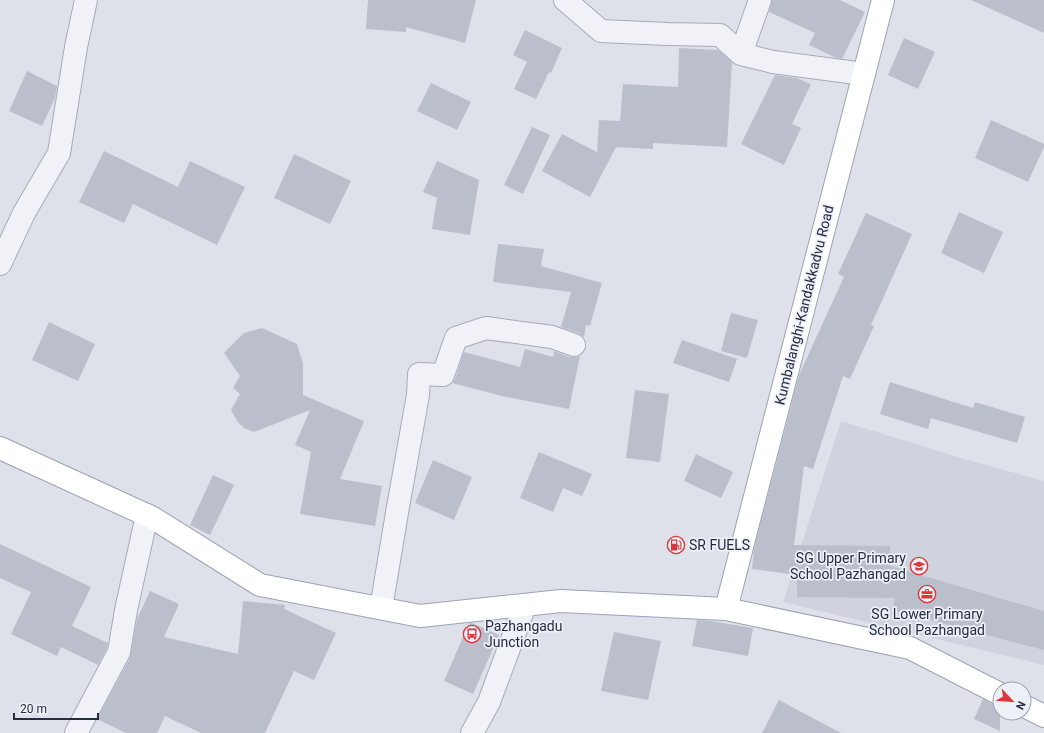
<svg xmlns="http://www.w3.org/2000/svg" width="1044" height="733" font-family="Roboto,sans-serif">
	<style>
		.built { fill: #d0d3de }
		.building { fill: #bbbfcc }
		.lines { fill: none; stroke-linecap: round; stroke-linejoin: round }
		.minor-casing { stroke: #a7abb7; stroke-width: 24 }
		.major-casing { stroke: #9ca3b5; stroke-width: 24 }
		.minor { stroke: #f1f2f7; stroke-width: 22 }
		.major { stroke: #fff; stroke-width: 22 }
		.labels { text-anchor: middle; stroke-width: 3.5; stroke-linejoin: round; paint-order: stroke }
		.street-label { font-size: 14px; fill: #262c41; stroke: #edf0f6 }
		.poi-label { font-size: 14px; fill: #262c41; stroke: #edf0f6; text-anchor: start }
	</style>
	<rect width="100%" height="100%" fill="#dee1e9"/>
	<path class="built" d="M841,421L961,458L1044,481V665L783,602Z"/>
	<path class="building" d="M368,0H476L465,43L406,27V32L366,29Z
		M772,0H840L865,12L842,59L834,57L809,45L815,33L769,12Z
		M971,0H1044V33Z
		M525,30L562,48L551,73L549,72L536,99L514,89L527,62L513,55Z
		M904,38L935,52L918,89L888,75Z
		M679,48L718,50L732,62L727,147L653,143V149L616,147L590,197L542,171L562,134L597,152L599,120L620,121L623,84L678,87Z
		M27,71L57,86L55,98L42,126L9,111Z
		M775,75L796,78L811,84L792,124L801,128L784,165L741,144Z
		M431,83L471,102L457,130L417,111Z
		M991,120L1044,144V147L1028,182L975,158Z
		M532,127L550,135L523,194L504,185Z
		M104,151L178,187L190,161L245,187L217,245L133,204L124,223L79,202Z
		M294,154L351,181L330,224L274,198Z
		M437,161L479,180L470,235L432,229L437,198L423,192Z
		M959,212L1003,232L984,273L941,253Z
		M866,213L912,234L871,325L874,326L850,379L843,376L813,469L804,466L794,545L890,546V566L1044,611V650L892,610L895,598L797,597V575L752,569L754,549L799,375L844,277L838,274Z
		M498,244L544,249L541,266L602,283L590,326L586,325L584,337L578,333L561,327L571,292L493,282Z
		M731,313L758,320L747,358L721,351Z
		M49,322L95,344L78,381L32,360Z
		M262,328L297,344L303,364V395L364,421L340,479L382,486L375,526L300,514L311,452L295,445L310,410L254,432L244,428L237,421L231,410L240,394L233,388L240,376L224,353L244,333Z
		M682,340L737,359L729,382L673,363Z
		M525,349L553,357L554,351L570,357H576L580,356L569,409L502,396L452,383L455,379L464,352L520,367Z
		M890,382L973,408L975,402L1025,417L1017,443L931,418L928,429L880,414Z
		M635,390L669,394L660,462L626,458Z
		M539,452L592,474L582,496L563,488L553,512L520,498Z
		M696,454L733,472L721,498L684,481Z
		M433,460L472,477L454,520L415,503Z
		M213,475L234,485L210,535L190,525Z
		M0,544L91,587L72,626L108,643L107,648L98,665L61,647L57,656L11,634L31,592L0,578Z
		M150,591L179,604L164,637L238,654L243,601L285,605L284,609L336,633L314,680L294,671L265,733H201L165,716L157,733H126L97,719L130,658L137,619Z
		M697,620L711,621L753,628L748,656L692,646Z
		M469,623H472L499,635L473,694L444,681Z
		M614,632L661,641L648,700L601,691Z
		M983,699L994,705L1000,706V731L974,719Z
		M779,700L841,733H762Z"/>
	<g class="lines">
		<defs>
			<path id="minor" d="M565,0L601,31L667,34L720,35L741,54L773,62L864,74
				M741,54L760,0
				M0,264L24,213L59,153L76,47L86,0
				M381,608L398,507L418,395L419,374L443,375L456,338L486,328L552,337L574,345
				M76,733L119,652L126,610L147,515
				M472,733L489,702L525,605"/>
			<path id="major" d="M0,448L153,518L260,585L420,616L561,601L726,609L910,648L1000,694
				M726,609L883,0
				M1024,706L1044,716"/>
		</defs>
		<use href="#minor" class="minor-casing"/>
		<use href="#major" class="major-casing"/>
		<use href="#minor" class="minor"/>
		<use href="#major" class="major"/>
	</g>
	<defs>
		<symbol id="fuel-ring" viewBox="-11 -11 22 22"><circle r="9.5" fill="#edf0f6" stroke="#d9383d" stroke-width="1.5"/><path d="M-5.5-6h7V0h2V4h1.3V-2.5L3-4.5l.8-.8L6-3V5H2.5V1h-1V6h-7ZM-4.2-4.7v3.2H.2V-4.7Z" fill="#d9383d"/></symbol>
		<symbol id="school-ring" viewBox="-11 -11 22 22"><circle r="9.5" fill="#edf0f6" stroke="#d9383d" stroke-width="1.5"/><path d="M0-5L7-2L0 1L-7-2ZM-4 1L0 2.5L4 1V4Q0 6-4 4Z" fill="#d9383d"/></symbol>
		<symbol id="office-ring" viewBox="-11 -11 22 22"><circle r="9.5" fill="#edf0f6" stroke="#d9383d" stroke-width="1.5"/><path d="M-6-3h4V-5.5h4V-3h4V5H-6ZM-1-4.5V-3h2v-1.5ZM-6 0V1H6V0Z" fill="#d9383d"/></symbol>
		<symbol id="bus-ring" viewBox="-11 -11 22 22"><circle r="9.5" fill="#edf0f6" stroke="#d9383d" stroke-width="1.5"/><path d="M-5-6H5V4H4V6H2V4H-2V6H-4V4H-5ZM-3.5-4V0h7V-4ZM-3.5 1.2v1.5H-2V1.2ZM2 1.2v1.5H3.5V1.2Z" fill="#d9383d"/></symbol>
	</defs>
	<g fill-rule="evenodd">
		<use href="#fuel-ring" x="666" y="535" width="20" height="20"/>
		<use href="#school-ring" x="909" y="556" width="20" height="20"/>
		<use href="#office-ring" x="917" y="584" width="20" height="20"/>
		<use href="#bus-ring" x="462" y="624" width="20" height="20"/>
	</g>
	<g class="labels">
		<g class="street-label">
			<text transform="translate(804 305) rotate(-76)" y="5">Kumbalanghi-Kandakkadvu Road</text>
		</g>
		<g class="poi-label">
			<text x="689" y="550">SR FUELS</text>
			<text x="906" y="563" text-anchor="end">SG Upper Primary<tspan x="906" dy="16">School Pazhangad</tspan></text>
			<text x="927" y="619" text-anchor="middle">SG Lower Primary<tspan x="927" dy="16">School Pazhangad</tspan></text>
			<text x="485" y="631">Pazhangadu<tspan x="485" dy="16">Junction</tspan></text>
		</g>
	</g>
	<g transform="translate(1012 701) rotate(116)"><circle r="19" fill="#edf0f6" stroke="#9da2ae"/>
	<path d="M0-3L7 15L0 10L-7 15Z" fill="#d9383d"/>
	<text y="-6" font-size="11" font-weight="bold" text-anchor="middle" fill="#262c41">N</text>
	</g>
	<path d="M14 713v6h84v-6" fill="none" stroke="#262c41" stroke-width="2"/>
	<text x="20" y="713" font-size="12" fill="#262c41" stroke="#edf0f6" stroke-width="3" paint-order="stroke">20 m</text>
</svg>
